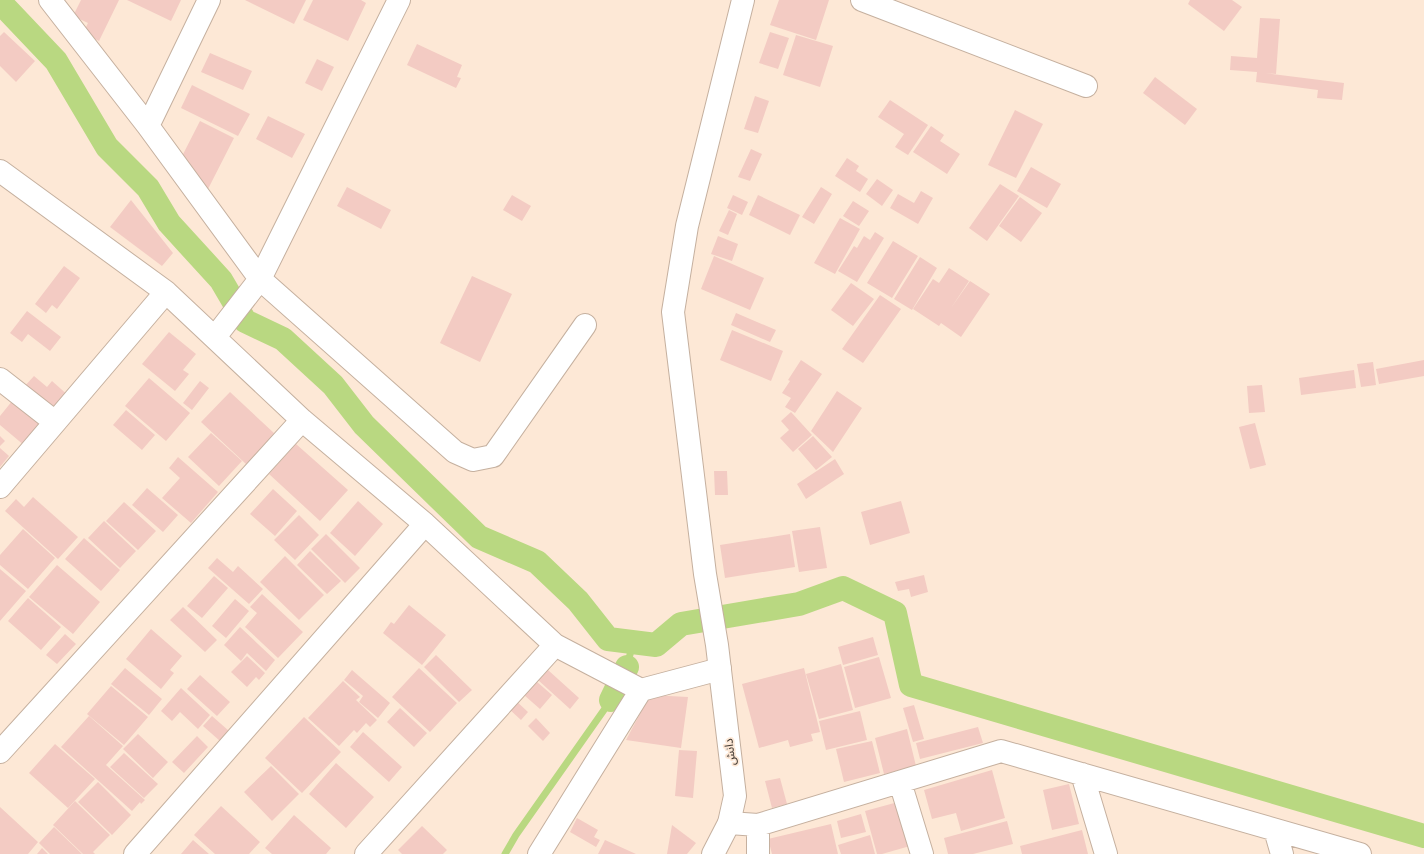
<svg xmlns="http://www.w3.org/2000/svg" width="1424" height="854" font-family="'Fira Sans','Noto Sans Arabic',sans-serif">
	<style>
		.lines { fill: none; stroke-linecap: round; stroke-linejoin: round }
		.stream { stroke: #b9d881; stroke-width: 7 }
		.canal { stroke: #b9d881; stroke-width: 24 }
		.building { fill: #f3cbc3 }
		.minor-casing { stroke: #c5b09f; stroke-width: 24 }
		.secondary-casing { stroke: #c5b09f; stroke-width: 24 }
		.minor { stroke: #fff; stroke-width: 22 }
		.secondary { stroke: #fff; stroke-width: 22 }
		.labels { text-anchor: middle; stroke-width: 3.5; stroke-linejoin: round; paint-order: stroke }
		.street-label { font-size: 12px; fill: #3e362f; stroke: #fde8d6 }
	</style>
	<rect width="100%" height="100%" fill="#fde8d6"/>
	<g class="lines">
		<path class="stream" d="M627,667L633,642
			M505,854L516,835L611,700"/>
		<path class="canal" d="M0,2L56,61L107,147L148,188L169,223L221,280L245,321L283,339L333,385L364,425L479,537L537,562L578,601L608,639L656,645L681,624L799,604L843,588L895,613L911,685L1424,836
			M611,700L627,667"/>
	</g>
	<path class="building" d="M81,0H119L99,41L83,33L88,23L73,16Z
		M127,0H181L171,21Z
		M245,0H306L294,24Z
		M313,0H361L366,3L348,41L303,20Z
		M779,0H829L816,40L770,25Z
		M1190,0H1232L1242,7L1224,31L1188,4Z
		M1260,18L1280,19L1276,74L1265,73L1344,83L1342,100L1317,98L1318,90L1256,82L1257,72L1230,70L1231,56L1257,58Z
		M4,32L35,61L16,82L0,66V36Z
		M770,32L789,38L778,69L759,63Z
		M796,35L833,46L820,87L783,75Z
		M417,44L462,65L457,77L461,78L456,88L407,65Z
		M210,53L252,71L243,90L201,72Z
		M317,59L334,67L322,91L305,83Z
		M1155,77L1197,109L1185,125L1143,93Z
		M192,85L250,114L238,136L181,108Z
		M755,96L769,101L758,133L744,129Z
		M890,100L928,125L908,155L895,147L904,134L878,117Z
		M1015,110L1043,124L1016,178L988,165Z
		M268,116L305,134L292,158L256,139Z
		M200,121L234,138L207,191L177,166Z
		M931,126L944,135L940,141L960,154L947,174L913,152Z
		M751,149L762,154L750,181L738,177Z
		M847,158L859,166L856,171L868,179L860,192L835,176Z
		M1031,167L1061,184L1047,208L1017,191Z
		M877,179L893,190L882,206L866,194Z
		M1000,184L1019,196L987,241L969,228Z
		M347,187L391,210L381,229L337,206Z
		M821,187L832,194L814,224L802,217Z
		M921,191L933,198L918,224L890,208L898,194L914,203Z
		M512,195L531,206L522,221L503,210Z
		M733,195L748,202L742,215L727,208Z
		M758,195L800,215L790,235L749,215Z
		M1020,197L1042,213L1021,242L999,226Z
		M131,200L173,253L162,266L110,227Z
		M853,201L869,211L859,226L843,216Z
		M729,210L737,214L728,235L719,231Z
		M840,218L860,229L835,274L814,263Z
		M875,232L884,238L857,282L838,271L854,246L857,248L864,236L870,240Z
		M718,236L738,244L732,261L711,254Z
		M893,241L918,256L892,298L867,283Z
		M714,256L764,278L750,310L701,289Z
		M920,257L937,268L912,310L894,299Z
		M64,266L80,278L57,309L52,305L46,313L35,304Z
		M949,268L969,281L951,308L970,281L990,294L961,337L941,323L939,326L913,309L933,279L939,283Z
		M472,276L512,294L480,362L440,343Z
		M851,283L874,299L853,326L831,310Z
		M880,295L901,309L863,363L842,349Z
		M27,311L61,337L50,351L28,334L22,342L10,333Z
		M736,313L776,330L770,342L731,325Z
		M732,330L783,351L771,381L720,360Z
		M169,332L196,354L183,370L189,374L175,391L142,364Z
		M801,360L822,374L795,413L785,407L791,398L782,393L790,381L788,380Z
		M1424,360V376L1379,384L1376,369Z
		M1373,362L1376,385L1361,387L1357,364Z
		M1354,370L1356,388L1301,395L1299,378Z
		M34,376L47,387L52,381L70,397L55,414L23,388Z
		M149,378L190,413L166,441L125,406Z
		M200,381L209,388L192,410L183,403Z
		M1262,385L1265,412L1249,413L1247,386Z
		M837,391L862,408L833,452L811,431Z
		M230,392L275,434L246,464L201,422Z
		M17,395L47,419L25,446L0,425V416Z
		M126,410L155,435L142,450L113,425Z
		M791,412L812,435L793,452L780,438L789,430L781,421Z
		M1255,423L1266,465L1250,469L1239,427Z
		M211,433L242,461L219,486L188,457Z
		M0,436L5,441L0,446Z
		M813,436L832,457L816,470L798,449Z
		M296,444L348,490L320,521L269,474Z
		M0,448L9,456L0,467Z
		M178,457L218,492L191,523L162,498L180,478L169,468Z
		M835,459L844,474L806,499L797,484Z
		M714,471H727L728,495H715Z
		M147,488L178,515L163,532L132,505Z
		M273,489L297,511L275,536L250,514Z
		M33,497L78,537L58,559L5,511L16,499L24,507Z
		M358,501L383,524L355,556L330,533Z
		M901,501L910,533L870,545L861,512Z
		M124,502L156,531L138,550L106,521Z
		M299,515L319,535L295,560L274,540Z
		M104,521L136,551L120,568L88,538Z
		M820,527L827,568L799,572L792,531Z
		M23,529L55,558L28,589L0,565V555Z
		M326,534L360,568L345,583L311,549Z
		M790,534L795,567L725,578L720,545Z
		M84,538L120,570L101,591L65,559Z
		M310,551L341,581L327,594L297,565Z
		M285,556L324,595L299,620L260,582Z
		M217,558L233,572L238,566L263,589L249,604L208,568Z
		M57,565L100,602L73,634L29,597Z
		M0,569L26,591L0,621Z
		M924,575L928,592L911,597L909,589L898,591L895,582Z
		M214,576L228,588L202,618L187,606Z
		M262,594L303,632L278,658L245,627L257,613L250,607Z
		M28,598L61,627L41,650L8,621Z
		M235,599L249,611L226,638L212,626Z
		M409,605L446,635L422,665L383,633L391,622L394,624Z
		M183,607L217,640L205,652L170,620Z
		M240,627L275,660L266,671L247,653L241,661L224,645Z
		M151,629L182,656L170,670L174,673L161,689L126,659Z
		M65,634L76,644L57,664L46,655Z
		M873,637L878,655L843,665L838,647Z
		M436,655L472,690L459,702L424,667Z
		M247,656L265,673L259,680L256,677L247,687L231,672Z
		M879,657L891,698L855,708L844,667Z
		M841,664L853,710L819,719L806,674Z
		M125,668L162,699L149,715L111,684Z
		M419,668L457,703L430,732L392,697Z
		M804,668L820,732L811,734L813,741L790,747L788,740L759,748L742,684Z
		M352,670L390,703L378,718L359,702L363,696L344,680Z
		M548,670L579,698L570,709L538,680Z
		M200,675L230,702L217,716L187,689Z
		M343,681L360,697L356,700L377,720L370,727L366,723L357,733L354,730L339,746L308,718Z
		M536,681L552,695L540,709L524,695Z
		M111,686L148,717L124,745L87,714Z
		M181,688L210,715L198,729L180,712L172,721L161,711Z
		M650,695L688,697L681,748L626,740Z
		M514,699L528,712L521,720L507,707Z
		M914,705L924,739L913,742L903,708Z
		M400,708L427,733L414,747L387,722Z
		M860,711L867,740L826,750L819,721Z
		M89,716L123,746L106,765L145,800L141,804L140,802L132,811L61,747Z
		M212,716L229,731L220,741L203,726Z
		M304,717L341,752L302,793L265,758Z
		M536,718L550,733L543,741L528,726Z
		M978,727L983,743L920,759L916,743Z
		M907,729L916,766L884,774L875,738Z
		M363,732L402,767L389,782L350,747Z
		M138,734L168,762L153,778L123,749Z
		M197,736L208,747L184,773L172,762Z
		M872,741L880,773L844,782L836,749Z
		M55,744L95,779L68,808L29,773Z
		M679,750L697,751L693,798L675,796Z
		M124,753L158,784L144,798L110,767Z
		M336,763L374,797L346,828L309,794Z
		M271,766L299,794L272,821L244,792Z
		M992,770L1005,818L961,831L956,813L932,819L924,790Z
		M780,778L787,804L772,808L765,781Z
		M98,782L131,815L112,835L78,802Z
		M1069,784L1079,824L1052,830L1043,790Z
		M75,801L110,835L93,852L95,854H83L53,825Z
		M898,802L910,846L882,854H877L865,811Z
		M221,806L260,842L249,854H215L194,835Z
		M0,807L38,842L28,854H0Z
		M861,814L866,832L841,838L837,821Z
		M294,815L331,848L326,854H272L265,848Z
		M577,818L598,830L594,837L600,840L596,847L570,832Z
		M1007,821L1013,844L973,854H948L944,838Z
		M831,824L838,854H772L768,839Z
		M672,825L696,843L687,854H667Z
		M422,826L447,850L443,854H402L398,850Z
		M54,827L82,854H50L39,843Z
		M1082,830L1088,854H1022L1020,846Z
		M870,835L875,854H841L838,845Z
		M193,840L209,854H181Z
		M605,840L636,854H598Z
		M42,848L48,854H37Z"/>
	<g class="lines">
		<defs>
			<path id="minor" d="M50,0L148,126L260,279L215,337
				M399,0L260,279L455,452L473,460L493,456L585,325
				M862,0L1086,86
				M148,126L209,0
				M0,171L166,292L302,420L425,524L555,645L641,690L720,669
				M0,379L55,422
				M0,487L166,292
				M0,752L302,420
				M1082,774L1106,854
				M900,782L922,854
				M729,823L758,825L1001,751L1360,854
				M758,825V854
				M1275,830L1282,854
				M135,854L425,524
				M366,854L555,645
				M539,854L641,690"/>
			<path id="secondary" d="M713,854L729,823L735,796L717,645L705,574L673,312L687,226L743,0"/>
		</defs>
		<use href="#minor" class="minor-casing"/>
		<use href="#secondary" class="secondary-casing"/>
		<use href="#minor" class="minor"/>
		<use href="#secondary" class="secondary"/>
	</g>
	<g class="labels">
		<g class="street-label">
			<text transform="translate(730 752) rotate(-97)" y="4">دانش</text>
		</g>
	</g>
</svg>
